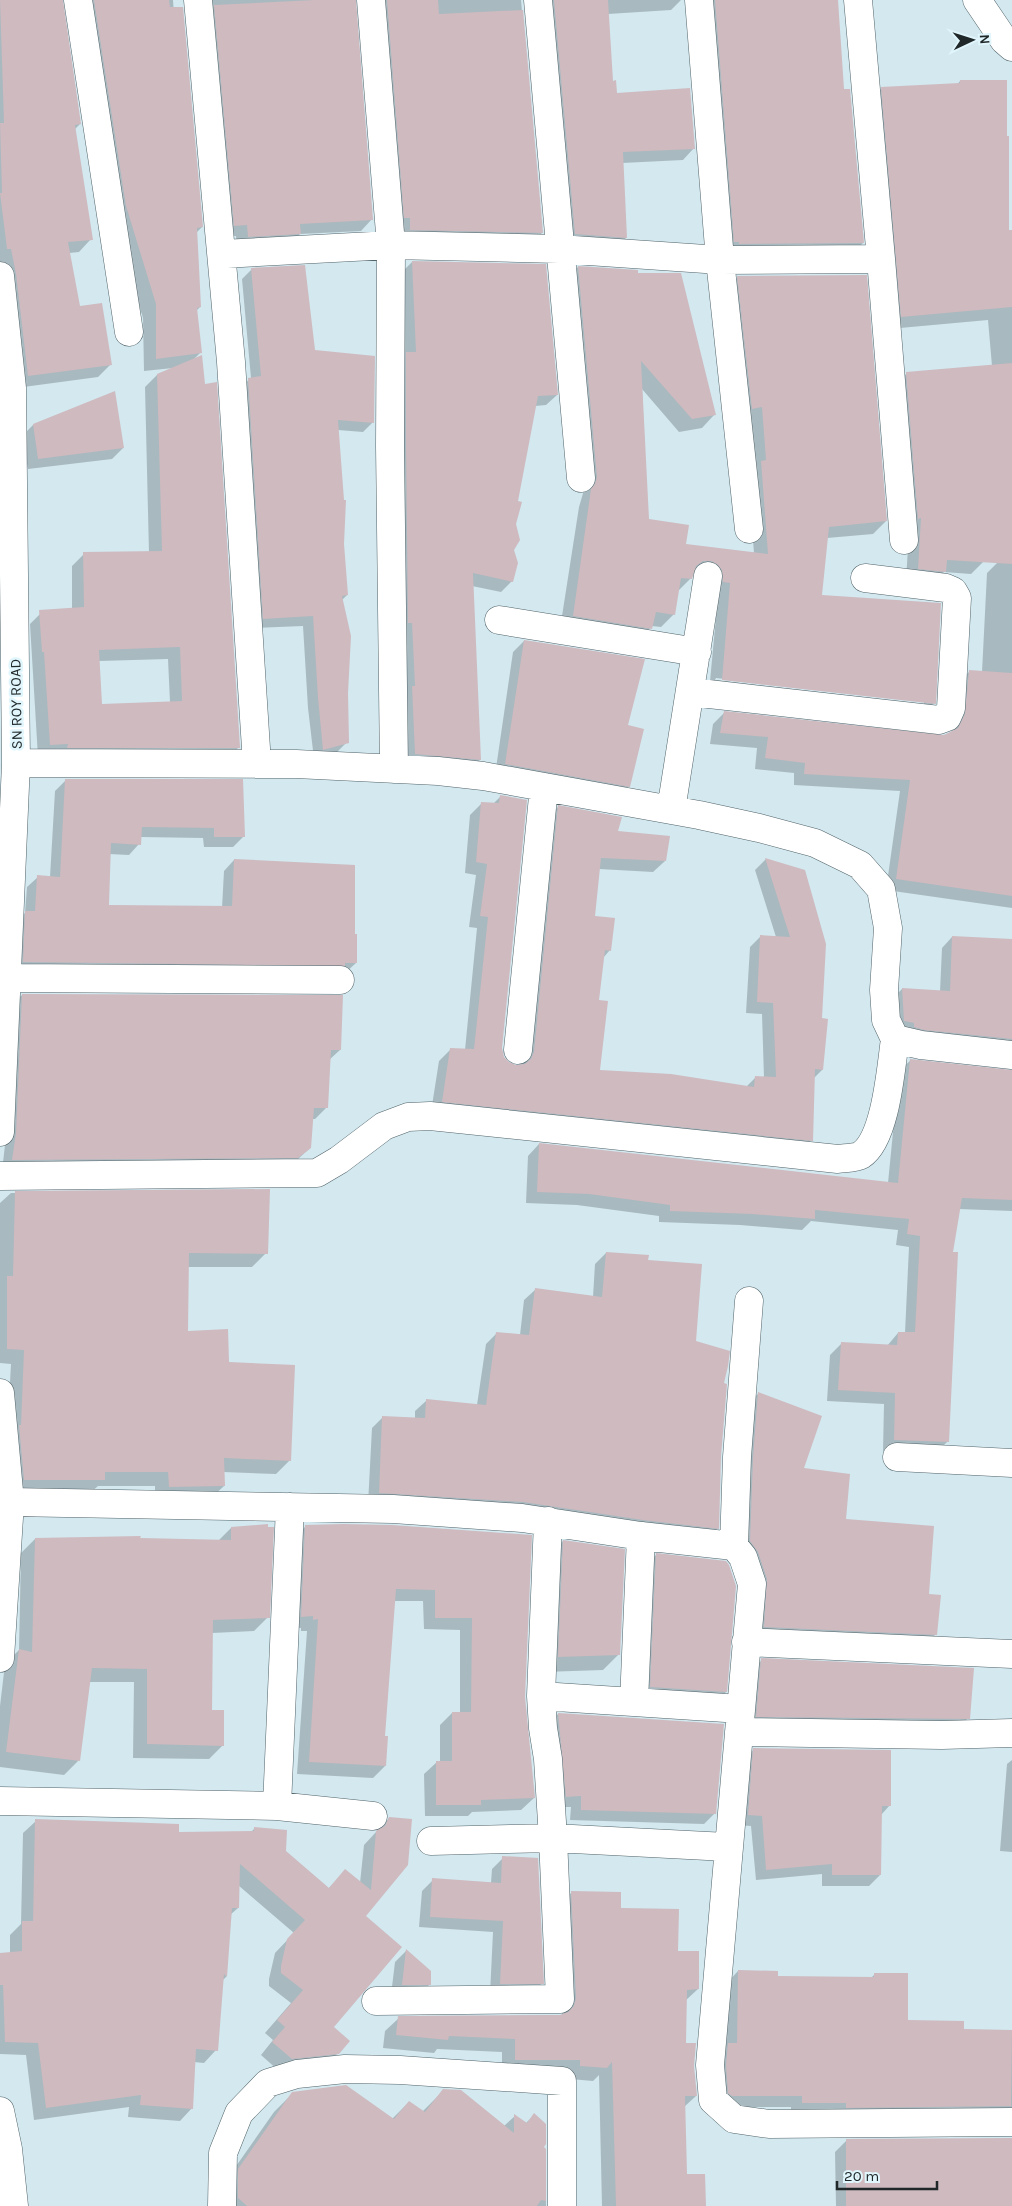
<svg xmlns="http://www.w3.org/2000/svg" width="1012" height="2206" font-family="Karla,sans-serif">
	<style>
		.shadow { fill: #0003; fill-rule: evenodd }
		.building { fill: #cebabf; fill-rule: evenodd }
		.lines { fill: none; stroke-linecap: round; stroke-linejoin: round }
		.minor-casing { stroke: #516369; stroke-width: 29 }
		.minor { stroke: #fff; stroke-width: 28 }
		.labels { text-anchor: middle; stroke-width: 5; stroke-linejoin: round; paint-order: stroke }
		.street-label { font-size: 15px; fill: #1f2729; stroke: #e0f6fc }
	</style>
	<rect width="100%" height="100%" fill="#d3e8ef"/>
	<path class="shadow" d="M0,0H62L80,124L75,129L91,239L79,252L69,253L79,307L110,365L98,377L16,388L0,270Z
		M74,0H173L177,62L202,227L196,233L200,307L196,311L200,353L193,360L238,748L226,760L38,757L30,624L43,611L72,609V566L84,554L149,553L145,387L157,375L173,368L144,371L143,318L113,219ZM168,659L170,702L101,706L99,661Z
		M211,0H354L372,219L361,231L300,234L289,245L237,248L236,236H223Z
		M370,0H521L542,233L531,244L399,241Z
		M537,0H681L671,10L608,14L611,82L616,94L694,148L683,160L622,163L626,238L615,249L564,245Z
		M698,0H837L842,90L863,243L851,254L728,255Z
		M960,81L1007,232L1012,231V482L983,562L971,574L944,572L933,584L906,581L909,530L894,386L907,373L992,366L988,320L889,329L870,101L882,88L957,85Z
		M412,262L557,395L546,405L535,406L517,502L512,581L501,592L472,586L480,760L469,770L405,765L396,365L405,355L401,273Z
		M578,267L636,271L714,415L702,428L679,432L642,389L648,520L685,545L754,553L748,475L725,290L738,277L886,521L873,534L827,538L820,596L934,703L921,716L709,692L718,596L697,573L692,574L691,578L678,591L674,614L661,627L652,626L638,641L560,629L579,507L584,490L565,280ZM716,678L924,701V704L715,680Z
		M252,269L314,351L373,422L363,432L338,430L342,544L347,595L342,600L347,742L337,752L314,759L308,708L303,626L254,628L238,389L251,378L242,279Z
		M33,425L123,448L112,459L28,469L22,436Z
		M998,562L1012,563V908L886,890L900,791L794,785V773L755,769L757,748L710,744L713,724L724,713L937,737L951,733L955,726L958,683L969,672H982L987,573Z
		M524,641L627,726L629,786L618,797L495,775L513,652Z
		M66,780L243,837L233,847H204L203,838L140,837L139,844L129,855L109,854L107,907L222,908L224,871L234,860L353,935L356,963L345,973H13L15,923L25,913L27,887L38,877H50L55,791Z
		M501,796V1049L503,1057L508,1063L516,1067L523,1064L547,818L558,807L617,832L665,861L653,872L599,869L594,917L610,950L603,958L598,1001V1071L746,1087L755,1078H764L762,1014L746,1013L750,947L761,936L776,937L755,870L766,859L821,1019L822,1070L814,1078L811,1140L800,1151L431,1112L439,1061L451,1049L465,1050L477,928L469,927L476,875L465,873L470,815L481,804H493Z
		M952,937L1012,940V1048L903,1038L891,1000L902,989L940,992L942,948Z
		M22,995L340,1050L329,1060L326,1108L315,1119H312L310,1148L298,1159L2,1171L5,1145L11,1006Z
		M911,1060L1012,1072V1211L959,1209L952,1253L948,1441L936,1453L883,1451L884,1404L827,1401L830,1355L841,1344L887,1346L898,1333H905L909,1247L896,1245L898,1230L811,1221L802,1230L740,1225L659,1222V1216L577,1205L526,1203L528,1156L539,1144L888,1183L899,1071Z
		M269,1190L266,1253L252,1267H187V1332L228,1363L290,1460L276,1474L223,1472L224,1486L209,1500L155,1501V1486H98L89,1494H10L7,1438L11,1364L0,1363V1203L11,1193Z
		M606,1253L647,1261L722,1384L718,1528L707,1539L368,1504L372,1428L383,1417L415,1419V1411L426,1401L477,1405L486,1344L497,1333L520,1335L524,1300L535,1290L593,1297L595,1264Z
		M758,1394L803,1469L844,1521L928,1595L936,1634L925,1645L754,1638L747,1563V1404Z
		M305,1527L530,1536L524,1697L534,1798L521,1810L472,1812L468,1816H425L424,1774L437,1762H440V1725L452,1713H460V1630L424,1629L423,1601H394L384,1737L385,1766L373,1778L297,1774L307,1631H301V1628H289L293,1539Z
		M231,1528L268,1617L254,1631L212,1633L211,1711L223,1745L209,1759L133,1758L134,1682H89L78,1761L64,1775L0,1767V1706L5,1664L19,1650L21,1553L35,1539L218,1541Z
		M563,1541L619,1654L603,1670L543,1672L547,1557Z
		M656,1555L726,1692L715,1703L640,1698L646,1565Z
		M762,1660L968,1718L958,1729L746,1727L751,1670Z
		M558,1714L715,1813L704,1824L570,1820L571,1807H556L547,1725Z
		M754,1749L890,1805L881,1815L880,1875L869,1886H822V1874L756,1880L751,1826L737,1825L743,1760Z
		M1012,1760V1852L1000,1851L1007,1764Z
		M389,1818L411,1820L364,1916L332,2028L338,2053L325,2066L279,2071L261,2055L273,2040L265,2033L291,2003L269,1986V1979L275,1953L294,1933L238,1885V1908L230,1915L226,1977L222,1981L216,2050L204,2063L194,2062L192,2108L180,2121L128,2117L129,2107L34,2120L26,2055L0,2054V1954L10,1953V1935L21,1924L23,1833L36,1821L178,1833H250L255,1828L328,1889L345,1871L360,1883L364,1845Z
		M503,1858L542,1983L532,1994H490L493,1932L419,1927L422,1891L433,1880L491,1883L492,1869Z
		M571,1893L620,1909L677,1952L698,1989L685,2001V2044L693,2066L696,2096L684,2107L686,2176L704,2206H602L599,2075L593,2081L502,2073V2052L437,2049L434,2053L383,2048L385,2031L399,2018L562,2015L558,1906Z
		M406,1951L430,1972V1984L419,1995H391L395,1962Z
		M738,1971L776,1977L871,1978L875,1974L906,2022L963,2030L1012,2031V2123L791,2114V2107H720L717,2056L726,2047L727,1983Z
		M346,2086L392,2119L409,2102L422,2112L444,2090L504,2126L515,2116L526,2123L534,2115L543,2147L545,2150L546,2206H220V2189L274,2112L293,2093Z
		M1012,2139V2206H836L835,2152L847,2140Z"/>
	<path class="building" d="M0,0H63L81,124L75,125L93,240L68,242L80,306L102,303L112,365L28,376L16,274L11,249H7L0,193H2L0,123H4Z
		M94,0H169L170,7H183L203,227L197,228L201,307L197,308L202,353L156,359V304L126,206Z
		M314,0H356L373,220L300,224L301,234L248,237L247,225L234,226L214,5Z
		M387,0H438L439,14L523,10L543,233L410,230V218H404Z
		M554,0H608L613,81L616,80L617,93L690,88L695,149L623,152L627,238L575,234Z
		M715,0H838L844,89H850L864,243L739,244V242H734Z
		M960,80H1007V136H1009V230H1012V307L901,317L881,87L960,83Z
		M412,261L546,264L558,395L538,396L518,501L522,502L516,524L520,540L514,550L518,563L513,582L473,573L481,760L415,754L412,686H415L412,623H408L406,446V352H416Z
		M305,265L315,350L375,356L374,423L338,420L344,500H346L344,544L348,595L342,596L351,636L348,693L349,743L323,750L318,698L313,616L263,619L248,378L261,376L251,268Z
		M578,266L638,270V273H681L716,415L692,419L641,361L649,519L689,525L686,544L768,554L761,461L766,460L762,407L752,409L737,276L867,275L887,521L829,527L822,595L941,603L936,704L722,680L730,583L723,582L722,570L717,564L711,561H703L696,566L692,579L681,578L675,615L656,612L652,629L573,616L591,489L595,484L597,477Z
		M202,355L205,384L217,382L240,748H67L68,744L50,745L44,652H42L39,610L84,607L83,552L162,551L157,374ZM180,647L182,701L102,704L99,650Z
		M1012,363V564L947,560L946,572L918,569L921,518L918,519L906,372Z
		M115,391L124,448L38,459L33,424Z
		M524,640L645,659L628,725L644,729L630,787L505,764Z
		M969,670L1012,673V896L896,879L910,780L804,774L805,763L765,758L768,737L720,733L724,711L944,735L958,728L965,714Z
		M65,779H243L245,837H214V828L142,827L141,845L111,843L109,905L232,906L234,859L355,865V934H357V963H345V966L23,962L25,911H35L37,875L60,877Z
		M500,795L527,800L502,1048L504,1057L509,1062L516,1065L525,1064L531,1059L534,1052L558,805L622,817L618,831L670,836L666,861L601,858L595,916L615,918L611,951L605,950L599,1000L608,1001L600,1070L671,1074L754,1087L755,1076L776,1077L773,1003L757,1002L760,935L790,937L765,858L805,870L826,944L822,1018L828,1019L823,1070L815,1069L813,1141L442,1102L450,1048L474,1049L488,917L480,916L487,864L476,862L481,802L499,803Z
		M952,936L1012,939V1039L924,1030L914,1027V1023L904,1021L902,988L950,991Z
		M22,994L343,995L341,1050H331L328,1108H314L311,1148L298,1158L12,1160L16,1133Z
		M910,1059L1012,1070V1200L962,1198L953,1252H958L949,1442L894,1440L895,1393L838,1390L841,1342L897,1345L898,1332H915L920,1236L907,1234L909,1219L815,1210V1219L752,1214L670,1211V1205L589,1194L537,1192L539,1143L898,1183Z
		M270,1189L268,1254L189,1253L188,1331L228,1329L229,1362L295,1365L291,1461L224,1458L225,1486L169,1487L168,1472H105V1480H24L19,1425H21L24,1350L7,1349V1276H13L15,1191Z
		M606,1252L649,1255L648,1260L702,1264L696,1341L730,1351L728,1366L724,1383L727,1384L721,1456L719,1529L643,1520L523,1502L379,1493L382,1416L425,1418L426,1399L486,1405L496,1332L529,1335L535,1288L602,1297Z
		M758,1392L822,1416L804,1468L850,1474L846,1519L934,1526L929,1594L941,1595L937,1635L764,1627L767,1579L758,1552L750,1541L753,1458Z
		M268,1524V1527H274L270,1618L213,1620L212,1710H224V1746L147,1744V1669L92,1668L80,1761L6,1752L19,1649L32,1652L35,1538L141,1536L140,1538L231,1540V1527Z
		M343,1524L392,1525L532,1535L525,1697L535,1798L481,1800V1805H436V1761H452V1712H471L472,1618H435V1590L396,1589L385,1736H388L386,1766L309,1762L318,1619L313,1620V1616L301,1617L305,1525Z
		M563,1540L625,1549L620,1655L558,1657Z
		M656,1553L726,1561L729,1565L736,1586L727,1692L650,1687Z
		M761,1658L974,1668L970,1719L756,1717Z
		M558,1713L724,1724L716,1814L581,1810V1796L566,1797Z
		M753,1748L891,1750V1806H882L881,1875H832V1864L766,1870L762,1816L748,1815Z
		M389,1817L412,1819L408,1865L366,1916L402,1947L334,2027L350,2041L339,2054L292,2059L272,2042L285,2027L277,2020L303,1990L281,1973V1966L287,1939L305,1920L240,1864L239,1908H232L227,1977L224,1974L218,2051L196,2049L193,2109L140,2105L141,2095L46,2108L38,2043L5,2042L3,1985H0V1953L22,1951V1921H33L35,1819L179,1824V1832L254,1831V1827L287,1830L286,1851L329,1888L345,1869L371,1890L376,1831L385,1826Z
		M502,1856L538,1858L544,1984H500L503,1921L430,1917L432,1878L501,1883Z
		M571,1891L621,1892V1908L679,1909L678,1951H699V1989L687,1990L686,2043H696L694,2066L697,2096H685L687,2174H705L706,2206H616L612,2062L607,2068L580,2066V2060H515V2039L449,2036L448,2040L396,2035L398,2016L560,2015L568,2012L574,2006L576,1998Z
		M406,1949L431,1971V1985H402Z
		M738,1970L778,1971V1976L874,1977V1973H908V2020L964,2021V2029L1012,2030L1011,2106L846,2108V2103H802V2096H732L728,2093L726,2065L728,2043H737Z
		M346,2085L394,2119L409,2101L425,2112L443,2089L461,2090L514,2133V2114L527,2123L534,2113L546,2124V2144L544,2147L546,2149V2201L541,2200L537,2206H247L238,2198V2169L292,2092Z
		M1012,2138V2206H846V2139Z"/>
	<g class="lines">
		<defs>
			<path id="minor" d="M78,0L129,332
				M198,0L231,362L257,764
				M371,0L391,245L390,446L394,769
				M538,0L581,478
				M699,0L720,260L749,529
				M977,0L1004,40L1012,47
				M222,254L391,245L559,249L720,260L881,259L858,0
				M881,259L904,540
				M0,276L12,388L16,763L0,1132
				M499,620L697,652
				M691,692L939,720L947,717L951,708L957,598L953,591L946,588L865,578
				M16,763L296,764L438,771L483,776L699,815L759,828L815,843L860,865L881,889L888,928L884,990L886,1020L895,1039L921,1045L1012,1055
				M671,810L708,576
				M7,978L340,980
				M518,1050L544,787
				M0,1176L317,1173L339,1160L384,1126L408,1117L430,1116L838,1159C845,1158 856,1158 861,1155C886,1139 891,1067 895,1039
				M0,1393L10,1502L0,1658
				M897,1457L1012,1463
				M10,1502L393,1509L522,1518L641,1536L734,1546L743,1557L752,1584L710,2065L713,2100L734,2119L769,2124L1012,2122
				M734,1546L737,1457L749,1301
				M746,1642L1012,1654
				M541,1696L741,1709
				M634,1702L641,1536
				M739,1732L942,1735L1012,1733
				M0,1801L277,1806L373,1816
				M277,1806L290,1507
				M431,1841L553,1838L727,1847
				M376,2001L560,1999L553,1838L548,1759L543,1728L541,1696L548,1521
				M0,2111L8,2149L14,2206
				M222,2206L223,2153L239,2113L268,2083L297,2074L345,2069L400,2070L562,2081V2206"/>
		</defs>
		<use href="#minor" class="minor-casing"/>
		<use href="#minor" class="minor"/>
	</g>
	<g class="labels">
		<g class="street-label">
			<text transform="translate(16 704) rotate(-91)" y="5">SN ROY ROAD</text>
		</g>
	</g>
	<g transform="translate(972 40) rotate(86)" stroke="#e0f6fc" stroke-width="4" paint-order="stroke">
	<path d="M0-4L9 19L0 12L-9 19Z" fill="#1f2729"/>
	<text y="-8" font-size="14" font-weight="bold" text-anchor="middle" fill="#1f2729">N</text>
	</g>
	<path d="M837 2181v8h100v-8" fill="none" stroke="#1f2729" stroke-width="2.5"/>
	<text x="844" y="2181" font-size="15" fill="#1f2729" stroke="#e0f6fc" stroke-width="4" paint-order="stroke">20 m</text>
</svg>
